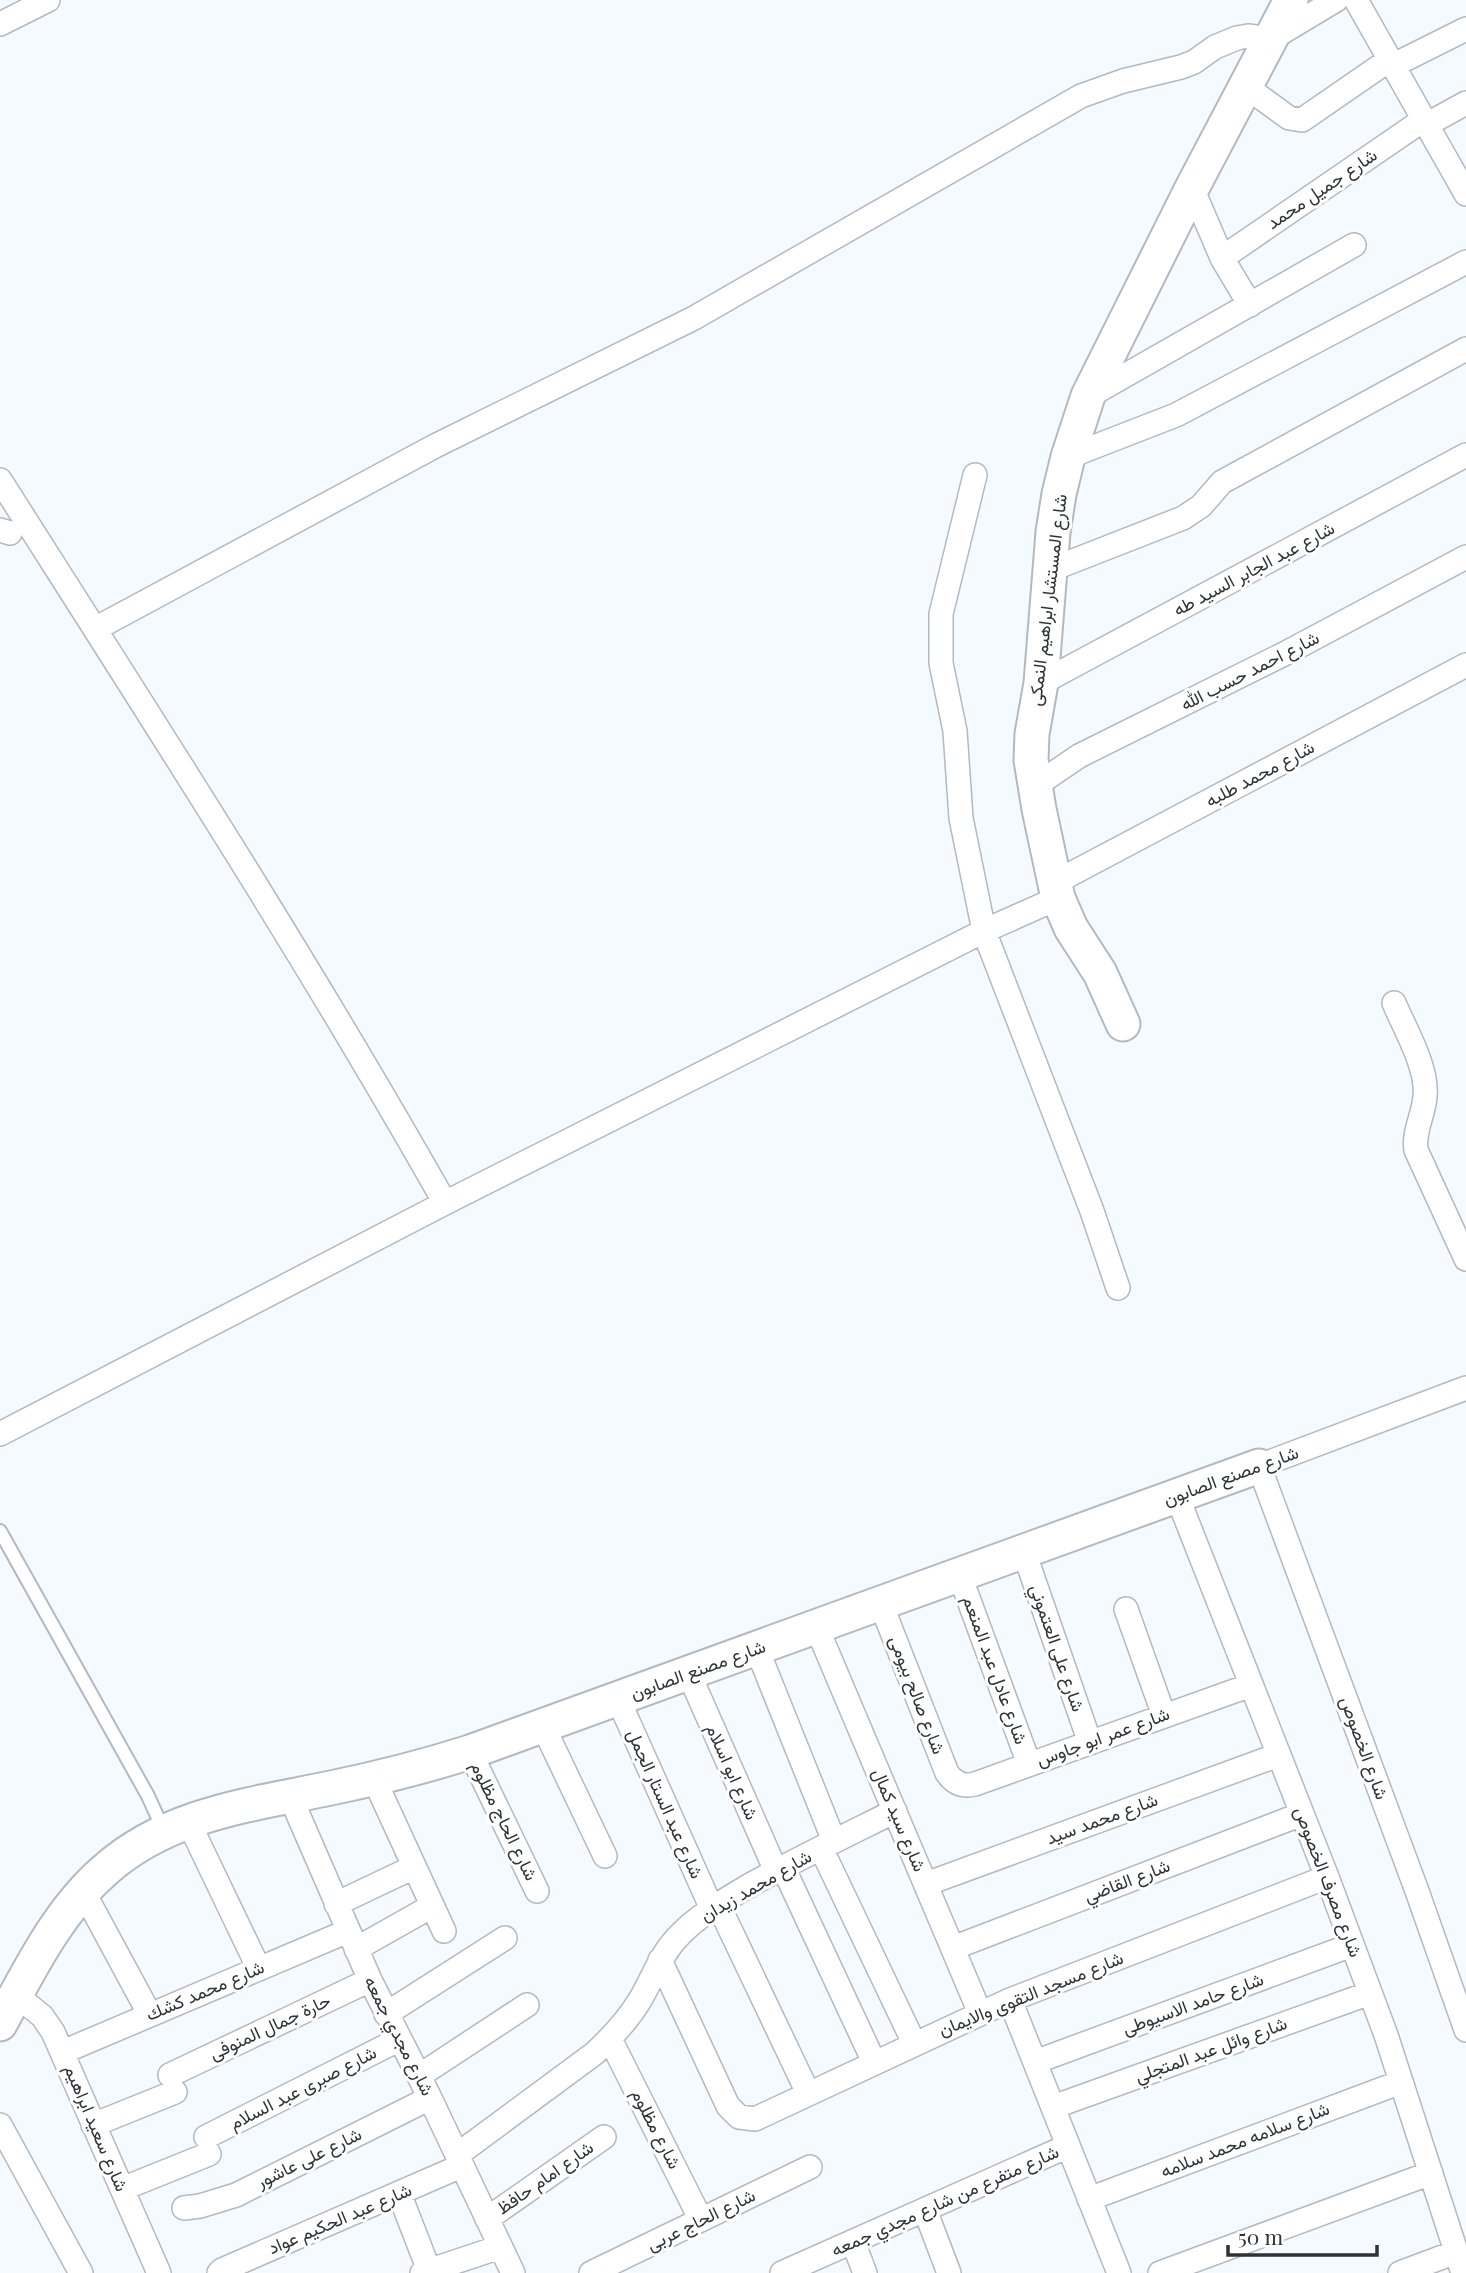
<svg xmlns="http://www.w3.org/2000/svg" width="1466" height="2273" font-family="'Playfair Display',Vazirmatn,serif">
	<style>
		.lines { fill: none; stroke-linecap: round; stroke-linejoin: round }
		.lane-casing { stroke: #b2b9c1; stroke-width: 16 }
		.street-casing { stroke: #b2b9c1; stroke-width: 26 }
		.secondary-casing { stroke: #b2b9c1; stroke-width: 37 }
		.lane { stroke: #fff; stroke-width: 12 }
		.street { stroke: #fff; stroke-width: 23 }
		.secondary { stroke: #fff; stroke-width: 33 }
		.labels { text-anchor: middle; stroke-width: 6; stroke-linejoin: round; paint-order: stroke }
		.street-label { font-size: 18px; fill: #303336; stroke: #fff }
	</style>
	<rect width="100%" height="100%" fill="#f5faff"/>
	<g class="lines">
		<defs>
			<path id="lane" d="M0,1531L148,1796L164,1831"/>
			<path id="street" d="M1356,0L1466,194
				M0,24L48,0
				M1392,66L1466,29
				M1245,86L1289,118L1302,120L1389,60
				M1426,125L1466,103
				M1192,188L1222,258L1250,305
				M1222,258L1423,120
				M1089,396L1354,245
				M1068,457L1176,415L1466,262
				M975,475L941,614V663L955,731L961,818L984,931L1092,1211L1118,1288
				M0,480C152,719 306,957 445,1203
				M0,530L10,533
				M1050,570L1183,518L1201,506L1222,482L1466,349
				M95,629L435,446L694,318L1081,96L1123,81L1181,67L1194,62L1215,47L1237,38L1248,36L1271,39L1336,0
				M1041,683L1466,455
				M1035,786L1079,756L1286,653L1466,557
				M1054,883L1466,665
				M1394,1003C1405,1029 1428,1068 1425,1096C1424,1115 1413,1131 1416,1150L1466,1259
				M1466,1388L1259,1466L1417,1891L1466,2030
				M0,1434L445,1203L984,931L1058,898
				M1177,1496L1327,1877L1386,2035L1463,2273
				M1024,1552L1090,1743
				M960,1576L1029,1764
				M881,1604L947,1773C954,1783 963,1787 975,1784L1251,1685
				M1126,1609L1164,1716
				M817,1628L980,2013
				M757,1649L834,1841
				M689,1674L776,1871
				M618,1699L712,1909
				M543,1726L605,1856
				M470,1752L537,1891
				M374,1779L444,1931
				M290,1796L370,1980L430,2098L513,2273
				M188,1821L259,1969
				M821,1848L914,2043
				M783,1867L874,2062
				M926,1884L1278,1755
				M83,1891L150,2015
				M336,1904L414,1867
				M718,1904L808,2093
				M953,1948L1302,1814
				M356,1949L432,1906
				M660,1960L728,2106L739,2117L755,2119L1010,2000L1327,1877
				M16,1995L42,2016L53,2032L159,2273
				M1010,2000L1119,2273
				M386,2014L505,1938
				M610,2039L701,2220
				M63,2052L348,1931
				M1035,2062L1352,1945
				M170,2075L370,1980
				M419,2076L527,2005
				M1053,2107L1370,1993
				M0,2125L81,2273
				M93,2125L175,2092
				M206,2137L400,2039
				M457,2155L595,2053C612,2037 628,2020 640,2000C652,1980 659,1958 675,1940C696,1916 725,1900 752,1884C799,1858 847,1835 895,1811
				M122,2189L209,2154
				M399,2193L430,2273
				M1089,2199L1401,2082
				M184,2208L200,2206L236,2195L430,2098
				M925,2210L949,2273
				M487,2219L604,2137
				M853,2242L865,2273
				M219,2273L222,2270L461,2166
				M422,2273L500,2247
				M591,2273L810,2167
				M782,2273L1068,2146
				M1160,2273L1431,2173
				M1400,2273L1456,2252"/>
			<path id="secondary" d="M1123,1024L1100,973L1071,928L1058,898L1039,809L1031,760L1032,734L1041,683L1053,532L1059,494L1068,457L1088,396L1192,188L1291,0
				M0,2024C29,1971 58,1911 104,1871C166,1815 248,1805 326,1789C375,1779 423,1767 470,1752L1259,1466"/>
		</defs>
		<use href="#lane" class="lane-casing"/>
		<use href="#street" class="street-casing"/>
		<use href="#secondary" class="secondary-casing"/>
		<use href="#lane" class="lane"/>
		<use href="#street" class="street"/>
		<use href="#secondary" class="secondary"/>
	</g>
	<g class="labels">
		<g class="street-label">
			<text transform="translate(1322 189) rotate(-34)" y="6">شارع جميل محمد</text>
			<text transform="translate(1254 569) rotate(-28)" y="6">شارع عبد الجابر السيد طه</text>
			<text transform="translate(1048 600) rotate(-83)" y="6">شارع المستشار ابراهيم النمكى</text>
			<text transform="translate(1250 671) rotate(-27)" y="6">شارع احمد حسب الله</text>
			<text transform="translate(1260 774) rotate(-28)" y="6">شارع محمد طلبه</text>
			<text transform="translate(1231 1476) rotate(-20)" y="6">شارع مصنع الصابون</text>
			<text transform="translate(1057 1648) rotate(71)" y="6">شارع على العتموني</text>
			<text transform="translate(698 1670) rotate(-20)" y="6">شارع مصنع الصابون</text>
			<text transform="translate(995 1670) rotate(70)" y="6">شارع عادل عبد المنعم</text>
			<text transform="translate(917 1695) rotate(69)" y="6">شارع صالح بيومى</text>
			<text transform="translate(1103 1737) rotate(-20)" y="6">شارع عمر ابو جاوس</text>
			<text transform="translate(1364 1748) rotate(70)" y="6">شارع الخصوص</text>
			<text transform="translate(732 1772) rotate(66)" y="6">شارع ابو اسلام</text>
			<text transform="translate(665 1804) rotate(66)" y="6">شارع عبد الستار الجمل</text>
			<text transform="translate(1102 1819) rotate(-20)" y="6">شارع محمد سيد</text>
			<text transform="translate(899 1820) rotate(67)" y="6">شارع سيد كمال</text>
			<text transform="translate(504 1821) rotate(64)" y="6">شارع الحاج مظلوم</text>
			<text transform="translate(1127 1881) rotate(-21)" y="6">شارع القاضي</text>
			<text transform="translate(1328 1882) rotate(69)" y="6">شارع مصرف الخصوص</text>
			<text transform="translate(756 1886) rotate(-30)" y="6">شارع محمد زيدان</text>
			<text transform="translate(205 1991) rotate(-23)" y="6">شارع محمد كشك</text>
			<text transform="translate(1031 1994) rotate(-22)" y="6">شارع مسجد التقوى والايمان</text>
			<text transform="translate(1193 2004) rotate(-20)" y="6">شارع حامد الاسيوطى</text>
			<text transform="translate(270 2027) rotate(-25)" y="6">حارة جمال المنوفى</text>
			<text transform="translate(399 2036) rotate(63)" y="6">شارع مجدي جمعه</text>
			<text transform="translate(1211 2050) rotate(-20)" y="6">شارع وائل عبد المتجلي</text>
			<text transform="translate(303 2088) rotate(-27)" y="6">شارع صبرى عبد السلام</text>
			<text transform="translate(96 2128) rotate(67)" y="6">شارع سعيد ابراهيم</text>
			<text transform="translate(656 2129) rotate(63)" y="6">شارع مظلوم</text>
			<text transform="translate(1245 2140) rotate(-21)" y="6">شارع سلامه محمد سلامه</text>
			<text transform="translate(309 2158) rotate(-26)" y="6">شارع على عاشور</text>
			<text transform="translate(545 2178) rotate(-35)" y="6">شارع امام حافظ</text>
			<text transform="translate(945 2201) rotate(-24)" y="6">شارع متفرع من شارع مجدي جمعه</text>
			<text transform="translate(340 2219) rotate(-23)" y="6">شارع عبد الحكيم عواد</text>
			<text transform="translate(701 2220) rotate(-26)" y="6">شارع الحاج عربى</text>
		</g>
	</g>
	<path d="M1228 2245v10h149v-10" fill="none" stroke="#303336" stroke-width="3.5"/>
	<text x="1238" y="2245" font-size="21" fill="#303336" stroke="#ffffff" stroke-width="5" paint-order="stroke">50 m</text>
</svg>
